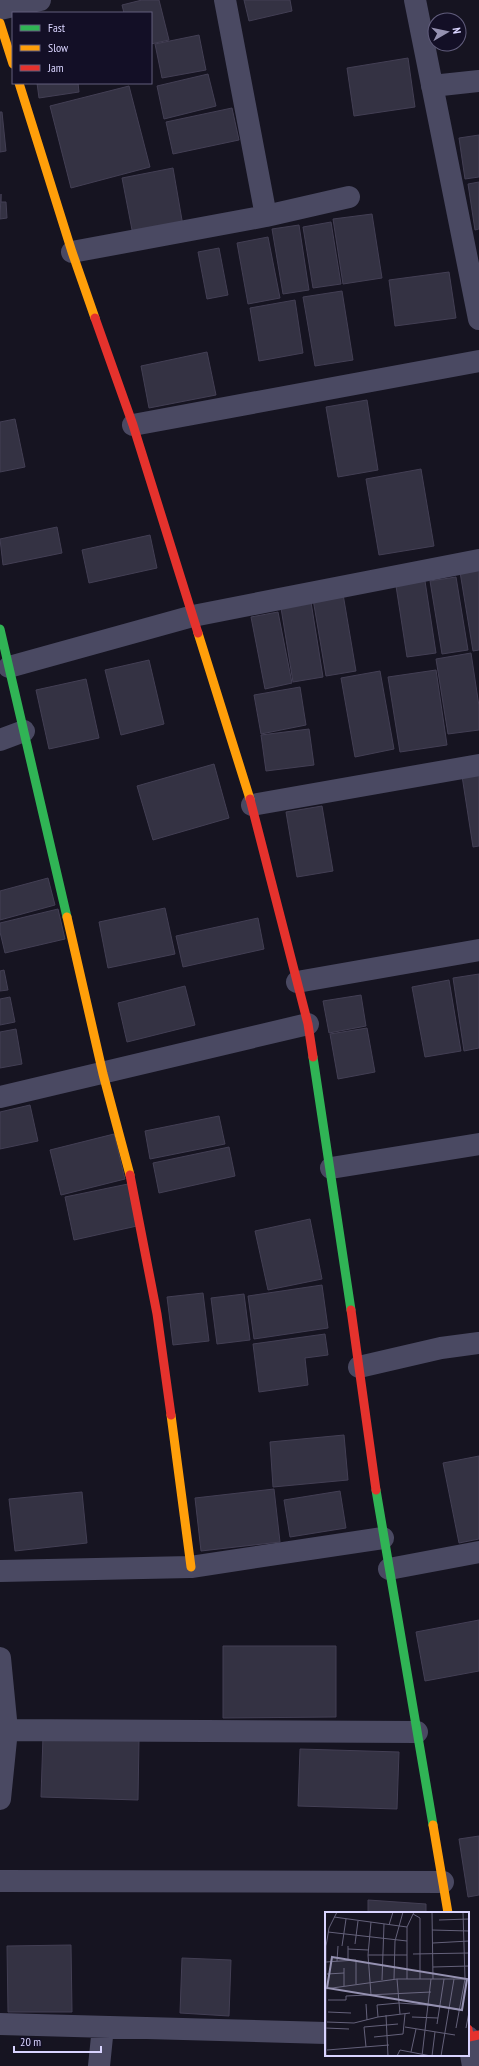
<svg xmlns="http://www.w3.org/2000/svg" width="479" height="2066" font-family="'PT Sans Narrow',sans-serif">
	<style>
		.building { fill: #343243; stroke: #433f54 }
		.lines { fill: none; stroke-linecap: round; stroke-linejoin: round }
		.street { stroke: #4a4962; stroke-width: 22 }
		.fast { stroke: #30b455; stroke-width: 9 }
		.slow { stroke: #ff9f0a; stroke-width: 9 }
		.jam { stroke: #e5322d; stroke-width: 9 }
		.inset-road { fill: none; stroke: #64617a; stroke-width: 1 }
		.view { fill: #9591b1; fill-opacity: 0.15; stroke: #9591b1; stroke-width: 2 }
		.inset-edge { fill: none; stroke: #d9d4ff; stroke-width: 2 }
	</style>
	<rect width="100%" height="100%" fill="#161421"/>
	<path class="building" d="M142,0H159L169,40L151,44V13H124L122,5Z
		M244,0H290L292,11L249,21Z
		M199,35L206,70L162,78L155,44Z
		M408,58L415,107L354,116L347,68Z
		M208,74L216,106L164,119L157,86Z
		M37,83H78L79,92L39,98Z
		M129,86L150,167L71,188L50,106Z
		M232,108L239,140L173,154L166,122Z
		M0,112H2L6,151L0,152Z
		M479,135V177L465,179L459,138Z
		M173,168L183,226L133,235L122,178Z
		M479,182V229L475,230L468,184Z
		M1,194V202H6L7,218L0,219Z
		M372,214L382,278L343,284L333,219Z
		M331,222L341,284L313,288L303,227Z
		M299,225L309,290L283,294L272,229Z
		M268,237L280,298L248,304L237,243Z
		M219,248L228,295L207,299L198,252Z
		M449,272L456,318L395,326L389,280Z
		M342,291L353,360L315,366L303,297Z
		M295,300L303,353L259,361L250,308Z
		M207,352L216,395L149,408L141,366Z
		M367,400L378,470L338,477L326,407Z
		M15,419L25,467L0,472V422Z
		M421,469L434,546L379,555L366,479Z
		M57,527L62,553L3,565L0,539Z
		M150,535L157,568L89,583L82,550Z
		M479,569V650L473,651L460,572Z
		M456,577L468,650L442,654L430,581Z
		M425,581L436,653L407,657L396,586Z
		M343,594L356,671L326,676L313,599Z
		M311,602L323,677L293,682L281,608Z
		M278,612L292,683L265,689L251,617Z
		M471,653L479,706V730L448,734L436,659Z
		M149,660L164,724L121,735L105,670Z
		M436,670L447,745L400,752L388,677Z
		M380,671L394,749L355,757L341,678Z
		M86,679L99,738L49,749L36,690Z
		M300,687L306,725L261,734L254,695Z
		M309,729L314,765L266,771L261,735Z
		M214,764L229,818L153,840L137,786Z
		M479,773V846L473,847L462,776Z
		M322,806L333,871L297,877L286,812Z
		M48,878L55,905L0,920V891Z
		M165,908L175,954L108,968L99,922Z
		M58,909L65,939L5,953L0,932V923Z
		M258,918L264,949L183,967L176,936Z
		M4,970L8,990L0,991V971Z
		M479,974V1048L464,1051L453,978Z
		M449,980L461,1051L425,1057L412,987Z
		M185,986L195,1025L127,1042L118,1003Z
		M361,995L366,1026L329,1033L323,1001Z
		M10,997L15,1022L0,1025V999Z
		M367,1028L375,1072L338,1079L330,1034Z
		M16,1029L22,1064L0,1068V1032Z
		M30,1105L38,1141L0,1149V1112Z
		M219,1116L225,1144L150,1159L145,1131Z
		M114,1134L125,1179L61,1195L50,1150Z
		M229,1147L235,1176L159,1193L153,1163Z
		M128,1184L137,1226L74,1240L65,1197Z
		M310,1219L322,1279L268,1290L255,1231Z
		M322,1285L328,1328L254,1339L248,1296Z
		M203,1293L209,1341L173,1345L167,1297Z
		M244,1294L250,1340L217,1344L211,1298Z
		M325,1334L328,1355L305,1358L308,1385L259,1392L253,1344Z
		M344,1435L348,1480L273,1487L270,1442Z
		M479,1456V1539L459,1543L443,1463Z
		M274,1489L280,1542L201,1551L195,1498Z
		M340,1491L346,1528L290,1537L284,1500Z
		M82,1492L87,1543L15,1551L9,1499Z
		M479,1620V1671L425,1681L416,1632Z
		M223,1646H336V1717L223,1718Z
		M43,1736L139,1739L138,1800L41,1797Z
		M300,1749L399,1752L397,1809L298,1806Z
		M479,1836V1895L468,1897L459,1839Z
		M368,1900L426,1904V1913H368Z
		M71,1945L72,2012H8L7,1946Z
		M182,1958L231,1960L229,2016L180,2013Z"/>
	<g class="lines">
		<path class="street" d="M225,0L266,216
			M415,0L479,319
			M0,9L40,0
			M432,86L479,81
			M72,252L266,216L349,197
			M133,425L479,361
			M9,667L193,616L479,560
			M0,740L24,731
			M252,805L479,765
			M297,982L479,950
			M0,1097L308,1024
			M331,1168L479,1144
			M359,1367L441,1348L479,1343
			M389,1569L479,1552
			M0,1571L191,1567L383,1538
			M0,1658L7,1730L0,1799
			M0,1730L417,1732
			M0,1881L443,1882
			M0,2024L326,2033
			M468,2037L473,2066
			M99,2066L103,2027"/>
		<path class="fast" d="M0,629L67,917
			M313,1057L351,1310
			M376,1490L433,1825"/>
		<path class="slow" d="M0,23L13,64
			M19,83L72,252L95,318
			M198,633L250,799
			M67,917L103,1074L130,1175
			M171,1415L191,1567
			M433,1825L448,1913"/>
		<path class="jam" d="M95,318L133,425L198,633
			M250,799L308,1024L313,1057
			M130,1175L157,1314L171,1415
			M351,1310L376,1490
			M468,2029L469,2037L479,2035"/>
	</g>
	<g transform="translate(325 1912)">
		<rect width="144" height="144" fill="#161421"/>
		<path class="inset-road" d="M107,0L108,67M88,2L95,6V67M9,5L82,15M114,8L144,7M64,13L68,0M107,18L144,19M3,20L82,29M108,31L144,29M30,32L33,9M17,34L21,7M23,37L43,38M88,42L144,41M43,43H82M12,49L13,34M23,49V34M1,50L31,48V72M108,55L144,54M19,56V74M2,62L19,61M69,67L70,29L78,0M72,67L75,102M82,67V15L89,0M57,68L59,12M0,77L72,67H144M46,83L43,43L46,10M3,88H21V84L106,80M41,92L42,108M3,100L26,101M61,103L63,144M53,105L52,93L74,91L115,94L134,98M87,105L113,106M2,110L29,111L53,105L85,101M112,112L119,67M80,115L130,123M0,116L24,117M131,116L140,67L138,0M141,116L144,100M49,125L78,122L80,102M41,135L39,115L73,112M2,138L64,133M86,140L91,117M1,144V34L4,16L12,0M72,144L75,138L106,144M97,144L106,67M107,144L110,120M116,144L129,67"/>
		<path class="view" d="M7,45L142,67L137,98L2,76Z"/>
		<rect width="144" height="144" class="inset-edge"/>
	</g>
	<rect x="12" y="12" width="140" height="72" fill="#130f26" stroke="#625e7d"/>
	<rect x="20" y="25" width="20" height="6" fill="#30b455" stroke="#625e7d"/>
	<text x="48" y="32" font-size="12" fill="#d9d4ff">Fast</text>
	<rect x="20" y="45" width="20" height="6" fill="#ff9f0a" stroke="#625e7d"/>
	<text x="48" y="52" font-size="12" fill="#d9d4ff">Slow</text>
	<rect x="20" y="65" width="20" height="6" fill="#e5322d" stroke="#625e7d"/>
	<text x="48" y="72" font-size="12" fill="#d9d4ff">Jam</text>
	<g transform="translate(447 32) rotate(81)"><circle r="19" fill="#130f26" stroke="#625e7d"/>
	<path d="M0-3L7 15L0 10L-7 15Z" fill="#9591b1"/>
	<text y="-6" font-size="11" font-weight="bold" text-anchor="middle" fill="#d9d4ff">N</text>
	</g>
	<path d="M14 2046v6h87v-6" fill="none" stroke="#d9d4ff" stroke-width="2"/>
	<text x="20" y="2046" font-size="12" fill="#d9d4ff" stroke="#130f26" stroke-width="3" paint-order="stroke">20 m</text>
</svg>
